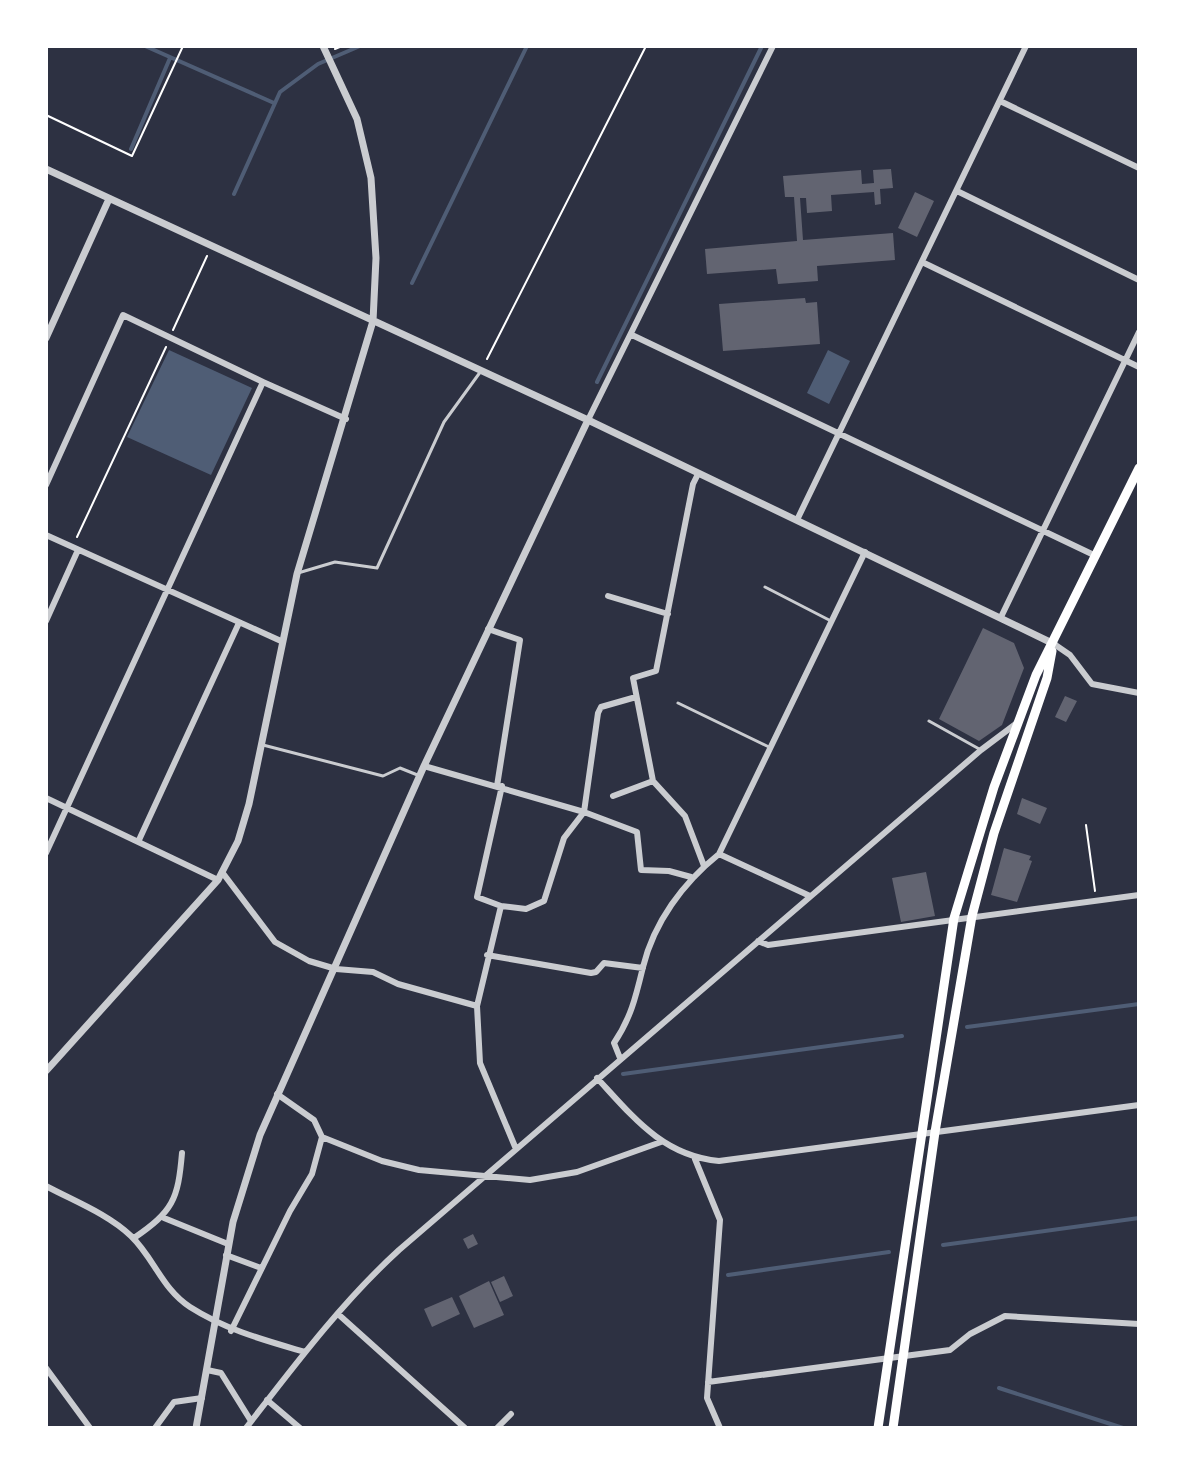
<svg xmlns="http://www.w3.org/2000/svg" width="1185" height="1474" font-family="'Nunito Sans',sans-serif">
	<style>
		.water { fill: #4f5d75 }
		.lines { fill: none; stroke-linecap: round; stroke-linejoin: round }
		.stream { stroke: #4f5d75; stroke-width: 4 }
		.building { fill: #626471 }
		.path { stroke: #fff; stroke-width: 2 }
		.service { stroke: #caccd0; stroke-width: 3 }
		.minor { stroke: #caccd0; stroke-width: 6 }
		.tertiary { stroke: #caccd0; stroke-width: 7 }
		.primary { stroke: #fff; stroke-width: 9 }
	</style>
	<rect width="100%" height="100%" fill="#2d3142"/>
	<path class="water" d="M169,350L252,388L211,475L127,437Z
		M828,350L850,361L829,404L807,393Z"/>
	<g class="lines">
		<path class="stream" d="M145,46L274,103
			M131,149L170,58
			M234,194L280,92L318,64L360,46
			M412,283L527,46
			M597,382L762,46
			M967,1027L1139,1004
			M623,1074L902,1036
			M943,1245L1139,1218
			M728,1275L889,1252
			M999,1388L1123,1428"/>
	</g>
	<path class="building" d="M891,169L893,188L880,189L881,204L875,205L874,192L831,195L832,211L807,213L806,198H800L803,240L893,233L895,260L817,266L818,281L778,284L776,269L707,274L705,249L797,241L794,197H785L783,176L861,170L862,184L874,183L873,170Z
		M915,192L934,201L917,237L898,228Z
		M805,298L806,303L817,302L820,344L723,351L719,304Z
		M983,628L1014,643L1024,668L1002,725L979,741L939,719Z
		M1065,696L1077,701L1066,722L1055,717Z
		M1022,798L1047,808L1040,824L1017,814Z
		M1004,848L1031,856L1029,860L1032,861L1017,902L991,895Z
		M926,872L935,916L901,922L892,878Z
		M473,1234L478,1244L468,1249L463,1239Z
		M504,1276L513,1296L500,1302L491,1282Z
		M489,1281L504,1315L474,1328L459,1296Z
		M452,1297L460,1314L432,1327L424,1309Z"/>
	<g class="lines">
		<path class="path" d="M335,49L342,46
			M46,115L132,156L183,46
			M173,330L207,256
			M487,359L646,46
			M77,537L166,347
			M1086,825L1095,891"/>
		<path class="service" d="M298,573L335,562L377,568L444,422L481,371
			M765,587L831,621
			M678,703L769,747
			M929,721L981,750
			M263,745L383,776L400,768L420,776"/>
		<path class="minor" d="M1000,101L1139,168
			M957,191L1139,280
			M922,262L1139,367
			M632,335L1096,556
			M588,420L773,46
			M698,474L693,484L656,671L633,678L653,781L685,816L704,866
			M46,485L123,315L263,382
			M797,520L1026,46
			M46,535L281,641
			M608,596L668,614
			M1001,617L1139,332
			M46,621L78,550
			M488,629L520,640L497,786
			M1054,644L1070,655L1092,684L1139,693
			M424,766L584,812L637,832L641,870L669,871L691,877
			M502,786L477,897L501,906L477,1006L480,1063L516,1149
			M613,796L653,781
			M46,798L218,880
			M139,840L238,625
			M46,853L263,382L346,419
			M719,854L810,896
			M222,872L275,942L309,961L336,969L373,972L398,984L477,1006
			M501,906L526,909L544,901L564,838L584,812L598,713L601,707L636,697
			M758,941L768,945L1139,895
			M487,955L591,973L596,972L604,963L643,968
			M620,1058L614,1043C631,1018 636,996 643,967C654,922 683,883 719,854L865,552
			M597,1078C633,1117 663,1156 719,1161L1139,1105
			M277,1094L314,1120L322,1137
			M695,1159L720,1220L707,1398L720,1428
			M46,1186C74,1201 108,1214 131,1236C154,1258 162,1289 190,1307C226,1330 264,1340 305,1352
			M164,1218L228,1244
			M134,1238C173,1211 178,1200 182,1153
			M226,1255L261,1268
			M338,1314L465,1428
			M231,1331L290,1211L312,1174L322,1137L382,1161L419,1170L530,1180L577,1172L661,1142
			M46,1368L90,1428
			M207,1370L221,1373L251,1421
			M708,1382L950,1350L970,1334L1005,1316L1139,1324
			M267,1400L300,1428
			M155,1428L174,1402L202,1398
			M246,1428C294,1366 341,1303 399,1250L981,750L1017,723
			M497,1428L511,1414"/>
		<path class="tertiary" d="M46,169L588,420L1054,644
			M46,338L109,199
			M46,1071L218,880L238,841L249,804L297,574L373,321L376,258L371,178L357,119L323,46
			M196,1428L233,1222L260,1135L424,766L588,420"/>
		<path class="primary" d="M878,1428L954,918L994,787L1036,675L1139,468
			M893,1428L935,1132L972,916L994,833L1047,678L1052,651"/>
	</g>
	<rect width="1185" height="1474" fill="none" stroke="#ffffff" stroke-width="96"/>
</svg>
